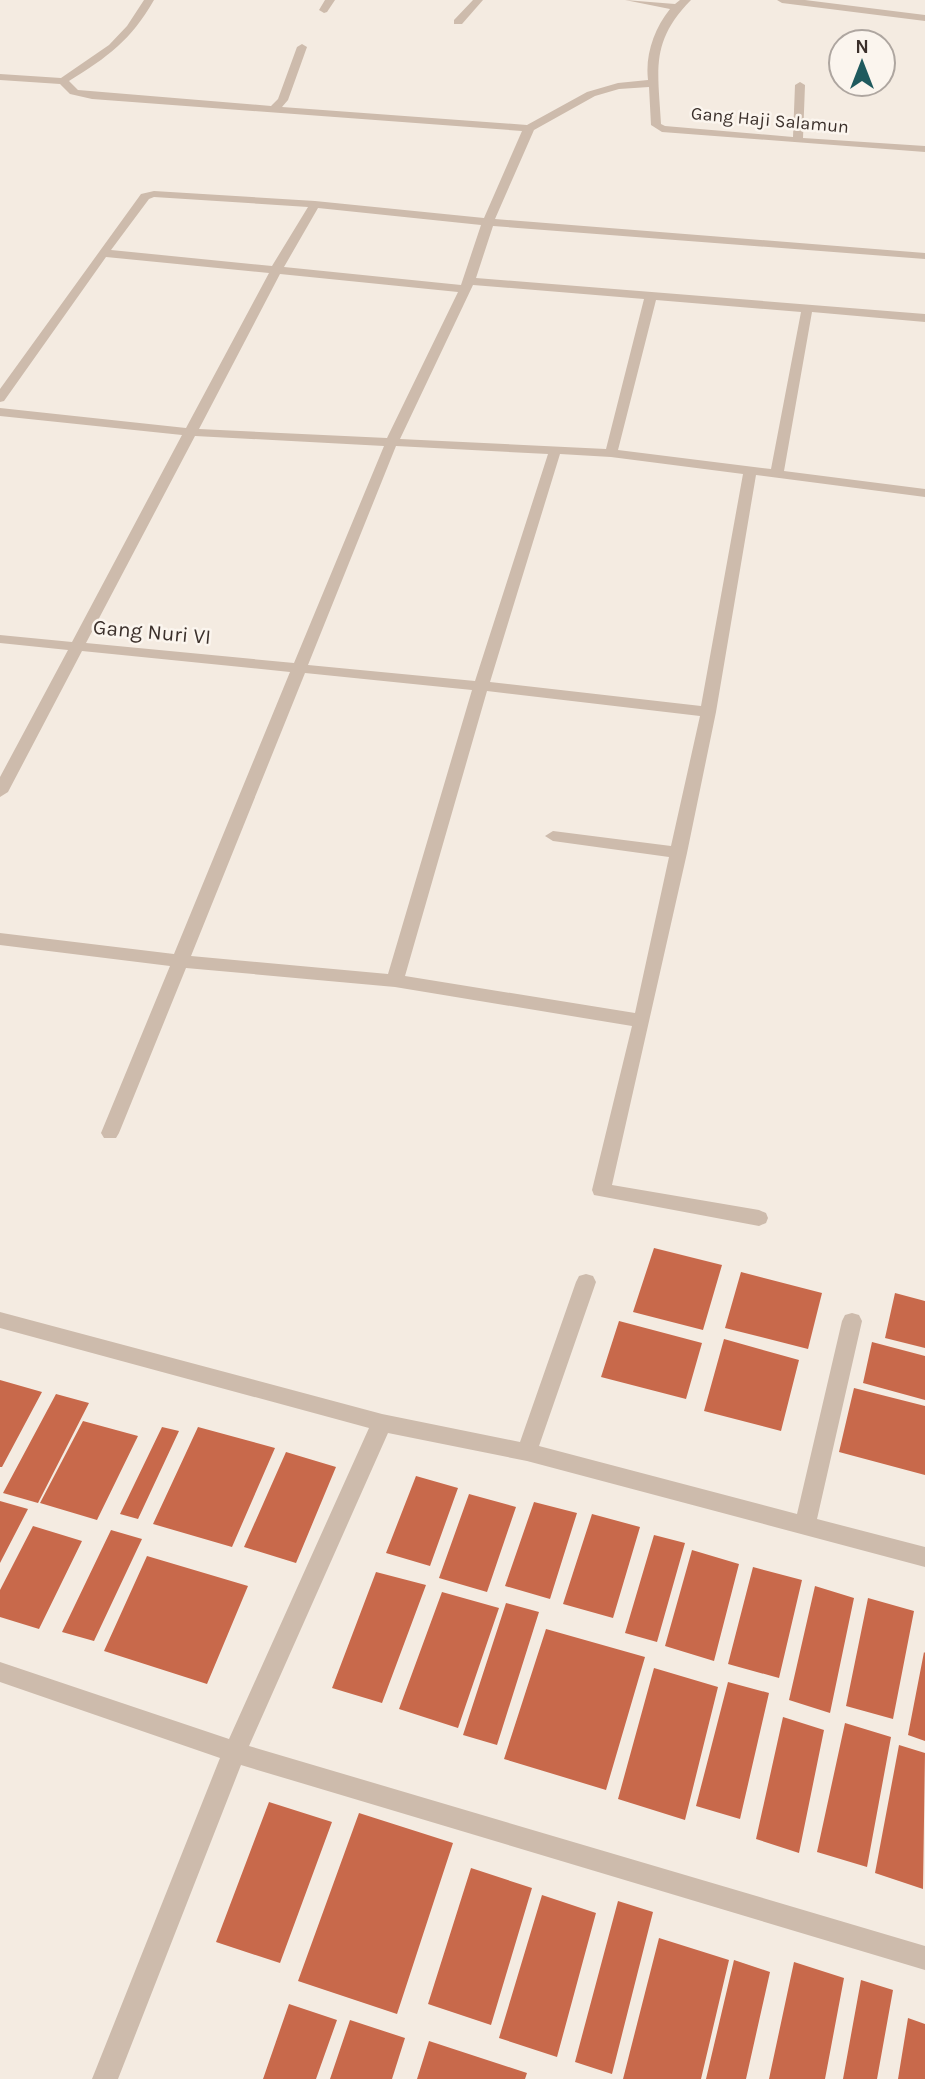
<svg xmlns="http://www.w3.org/2000/svg" width="925" height="2079" font-family="Karla,sans-serif">
	<style>
		.building { fill: #c8694b }
		.lines { fill: none; stroke-linecap: round; stroke-linejoin: round }
		.minor { fill: #cdbbac; fill-rule: evenodd }
		.labels { text-anchor: middle; stroke-width: 5; stroke-linejoin: round; paint-order: stroke }
		.far-street-label { font-size: 18px; fill: #3b302b; stroke: #fbf5ee }
		.street-label { font-size: 21px; fill: #3b302b; stroke: #fbf5ee }
	</style>
	<rect width="100%" height="100%" fill="#f4ebe1"/>
	<path class="building" d="M654,1248L722,1265L703,1330L633,1312Z
		M741,1272L822,1293L808,1349L725,1328Z
		M895,1293L925,1301V1348L885,1338Z
		M619,1321L702,1343L686,1399L601,1377Z
		M724,1339L799,1360L781,1431L704,1411Z
		M872,1342L925,1356V1400L863,1383Z
		M0,1380L42,1392L2,1467H0Z
		M854,1388L925,1406V1475L839,1452Z
		M56,1394L89,1403L38,1503L3,1493Z
		M83,1421L138,1436L97,1520L40,1503Z
		M162,1427L179,1431L138,1519L120,1514Z
		M198,1427L275,1448L232,1547L153,1524Z
		M286,1452L336,1467L296,1563L244,1547Z
		M416,1476L458,1488L430,1566L386,1553Z
		M469,1494L516,1507L487,1592L439,1578Z
		M0,1501L28,1509L0,1563Z
		M534,1502L577,1513L550,1599L505,1586Z
		M592,1514L640,1527L613,1618L563,1604Z
		M33,1526L82,1541L39,1629L0,1617V1590Z
		M111,1530L142,1539L94,1641L62,1632Z
		M654,1535L685,1543L657,1642L625,1633Z
		M692,1550L739,1564L714,1661L665,1646Z
		M147,1556L248,1586L207,1684L104,1651Z
		M753,1567L802,1580L779,1678L728,1664Z
		M376,1572L426,1585L382,1703L332,1688Z
		M815,1586L854,1598L830,1713L789,1700Z
		M442,1592L499,1608L458,1728L399,1709Z
		M868,1598L914,1611L893,1719L846,1706Z
		M506,1603L539,1612L497,1745L463,1735Z
		M546,1629L645,1657L606,1790L504,1759Z
		M924,1652L925,1653V1741L908,1735Z
		M654,1668L718,1687L685,1820L618,1799Z
		M728,1682L769,1693L740,1819L696,1806Z
		M783,1717L824,1730L799,1853L756,1839Z
		M845,1723L891,1737L867,1867L817,1852Z
		M899,1745L925,1753L923,1889L875,1873Z
		M269,1802L332,1822L280,1963L216,1942Z
		M359,1813L453,1843L397,2014L298,1981Z
		M471,1868L532,1888L491,2025L428,2004Z
		M542,1895L596,1913L557,2057L499,2038Z
		M618,1901L653,1912L612,2074L575,2062Z
		M659,1938L729,1960L701,2079H623Z
		M734,1960L770,1972L746,2079H706Z
		M794,1962L844,1978L825,2079H769Z
		M861,1980L893,1990L877,2079H843Z
		M289,2004L337,2020L316,2079H263Z
		M908,2018L925,2024V2079H898Z
		M350,2020L405,2038L392,2079H330Z
		M429,2041L527,2073L525,2079H417Z"/>
	<g class="lines">
		<path class="minor" d="M144,0H154C131,40 108,57 69,81L78,90L271,106L278,99L297,47L302,44L307,47L288,100L282,107L527,125L587,92L618,83L648,80C645,55 654,29 670,9L625,0L675,4L680,0H691C650,42 658,69 661,124L665,126L793,137L795,85L800,82L805,85L803,138L925,146V152L662,132L651,125L649,87L619,89L595,96L534,130L495,219L925,253V259L493,226L476,278L925,314V322L812,312L784,471L925,489V497L756,475L716,712L687,853L612,1185L759,1210L766,1213L768,1218L766,1223L759,1226L594,1195L592,1190L632,1026L395,987L186,968L119,1133L116,1138H104L101,1133L170,966L0,945V933L174,954L290,672L82,651L8,792L0,797V777L68,650L0,643V635L72,642L182,435L0,416V408L186,428L269,273L106,257L4,401L0,402V389L141,194L154,191L315,201L484,218L522,131L92,99L70,94L60,84L0,80V74L61,78L109,45L127,26ZM154,197L308,207L272,266L111,250L149,199ZM318,208L481,225L461,285L284,267ZM280,274L458,292L387,438L199,429ZM473,285L644,299L606,449L400,439ZM656,300L801,312L771,469L618,450ZM195,436L384,446L294,663L86,643ZM396,446L548,454L475,681L308,665ZM560,454L611,457L743,474L701,706L490,682ZM305,673L472,690L388,974L191,956ZM487,691L700,716L671,846L553,831L545,836L553,841L669,857L635,1013L405,976Z
			M325,0H335L327,12L324,13L319,10Z
			M473,0H483L462,24H454V20Z
			M777,0H805L925,15V21L782,3Z
			M586,1274L593,1276L596,1282L539,1446L797,1514L842,1321L845,1315L852,1313L859,1315L862,1321L817,1519L925,1547V1567L527,1461L388,1433L249,1746L925,1946V1970L241,1765L118,2079H92L220,1758L0,1682V1662L229,1739L369,1428L0,1328V1312L382,1414L520,1442L576,1282L579,1276Z"/>
	</g>
	<g class="labels">
		<g class="far-street-label">
			<text transform="translate(770 120) rotate(5)" y="6">Gang Haji Salamun</text>
		</g>
		<g class="street-label">
			<text transform="translate(152 632) rotate(5)" y="7">Gang Nuri VI</text>
		</g>
	</g>
	<g transform="translate(862 63)"><circle r="33" fill="#fbf5ee" stroke="#aea6a0" stroke-width="2"/>
	<path d="M0-5L12 26L0 18L-12 26Z" fill="#1f5a5e"/>
	<text y="-10" font-size="19" font-weight="bold" text-anchor="middle" fill="#3b302b">N</text>
	</g>
</svg>
